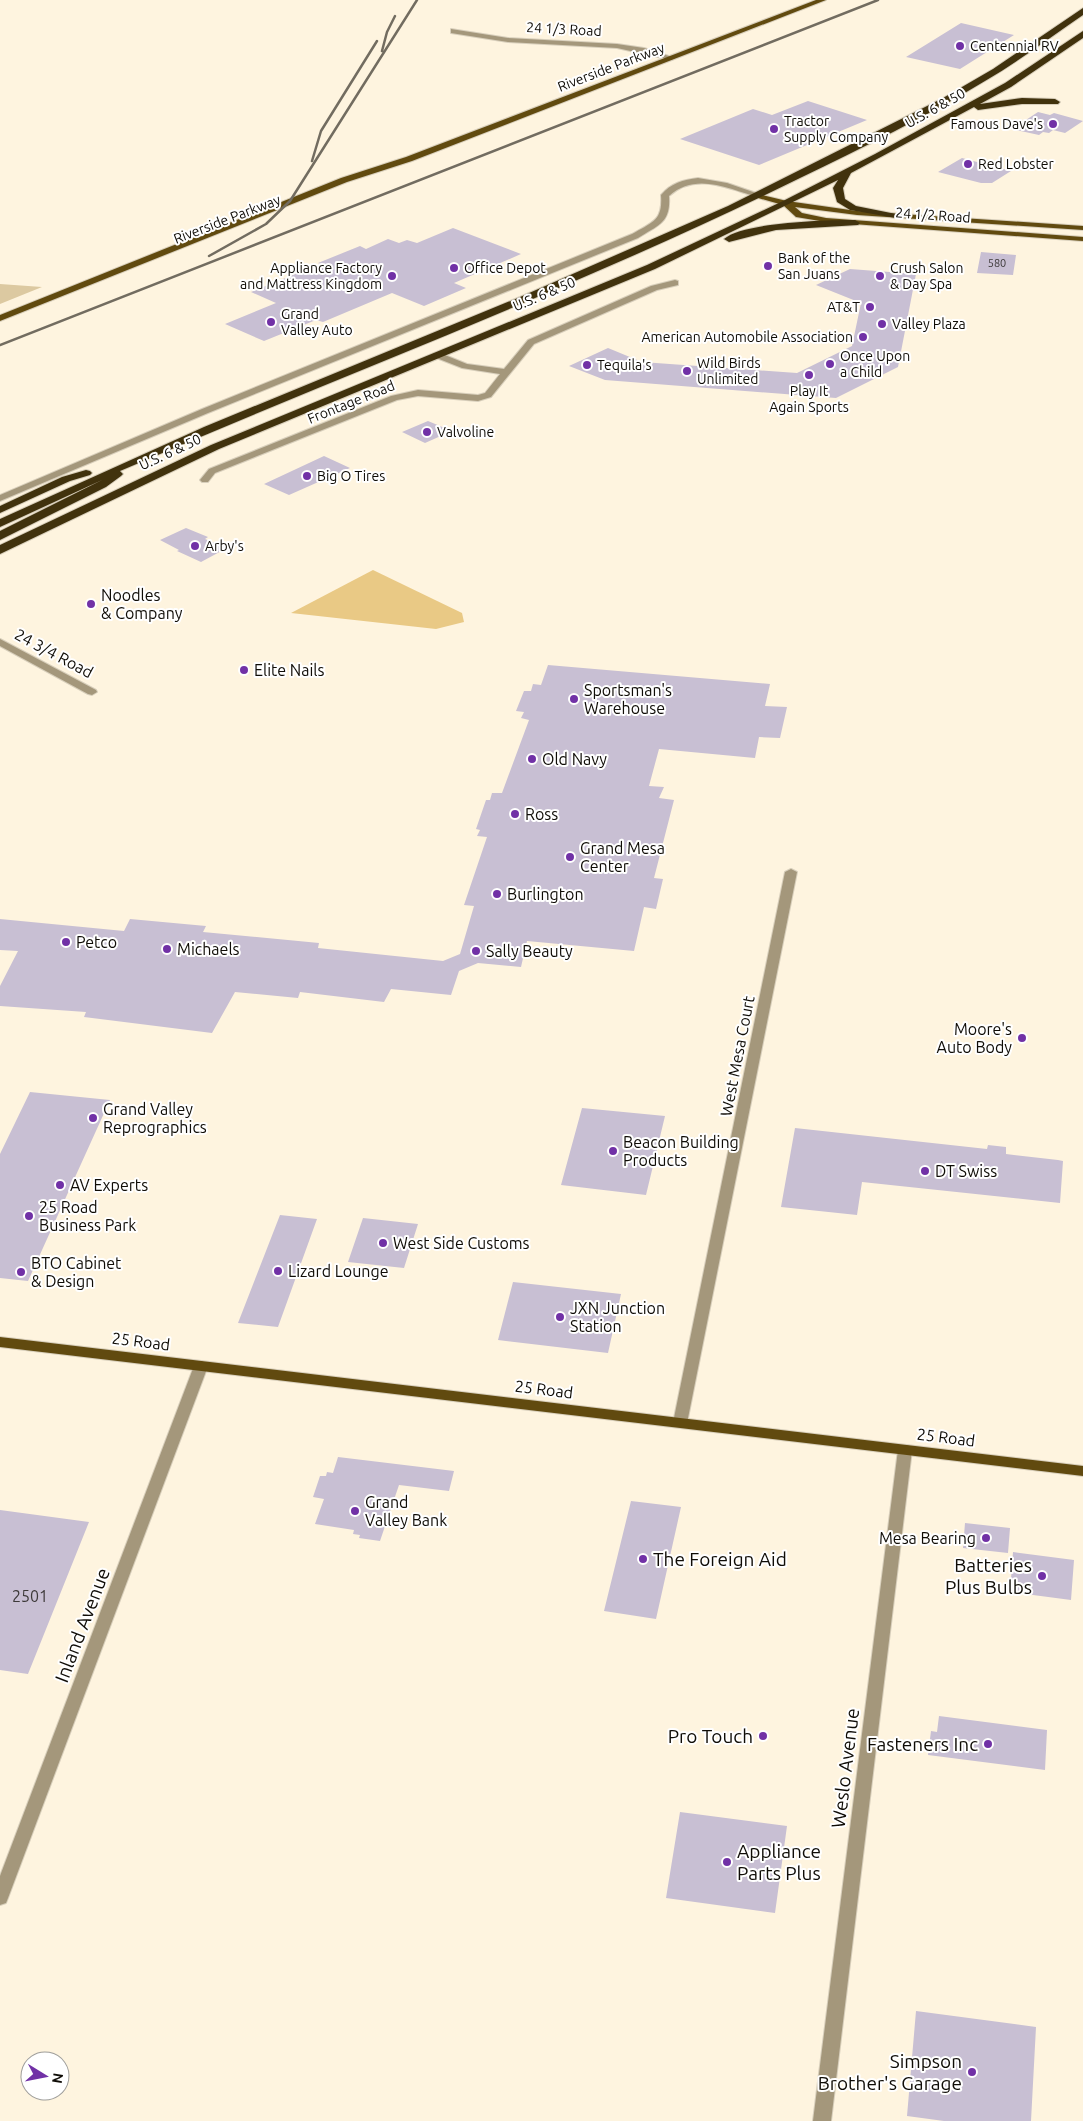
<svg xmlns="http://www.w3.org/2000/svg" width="1083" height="2121" font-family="Ubuntu,sans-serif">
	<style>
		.green { fill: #dcc9a1 }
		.water { fill: #e9c985 }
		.building { fill: #c8bfd3 }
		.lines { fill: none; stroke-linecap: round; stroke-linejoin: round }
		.minor-casing { stroke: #d8cfbc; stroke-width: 2 }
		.major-casing { stroke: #d8cfbc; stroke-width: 2 }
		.highway-casing { stroke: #d8cfbc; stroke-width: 2 }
		.minor { fill: #a4977b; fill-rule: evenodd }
		.major { fill: #614a0f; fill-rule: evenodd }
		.highway { fill: #41320d; fill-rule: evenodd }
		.rail { stroke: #726c60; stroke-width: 2.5 }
		.poi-dot { fill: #7131a6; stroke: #fff; stroke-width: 2 }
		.labels { text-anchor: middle; stroke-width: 4; stroke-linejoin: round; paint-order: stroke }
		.far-number-label { font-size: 11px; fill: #3d3939 }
		.far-street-label { font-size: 14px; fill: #0f0c06; stroke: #fff }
		.far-poi-label { font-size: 14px; fill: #0f0c06; stroke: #fff; text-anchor: start }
		.poi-label { font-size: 16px; fill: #0f0c06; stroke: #fff; text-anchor: start }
		.street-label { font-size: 16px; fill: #0f0c06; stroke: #fff }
		.near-number-label { font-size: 16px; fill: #3d3939 }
		.near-poi-label { font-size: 19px; fill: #0f0c06; stroke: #fff; text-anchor: end }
		.near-street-label { font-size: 19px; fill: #0f0c06; stroke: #fff }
	</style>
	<rect width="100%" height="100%" fill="#fef4df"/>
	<path class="green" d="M0,284L42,287L0,304Z"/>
	<path class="water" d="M373,570L462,613L464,622L436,629L291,613Z"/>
	<path class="building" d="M961,23L1014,35L960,69L906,57Z
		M808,101L867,120L759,165L680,139L753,109L772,115Z
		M1038,112L1050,115L1054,113L1083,121L1065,133L1053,130L1049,133L1043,132L1039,135L1012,129Z
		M962,158L1011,171L992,183H981L938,172Z
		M453,228L521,254L454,283L466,288L424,306L392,293L323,322L316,320L264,341L225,324L276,303L251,292L320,264L318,263L360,246L366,249L388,239L399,243L407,240L417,243Z
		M981,252L1016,255L1013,275L977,273Z
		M850,269L916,274L898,367L836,398L605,380L569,366L608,348L642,362L797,373L852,346L861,303L816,285Z
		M428,421L452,431L425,443L402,432Z
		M324,456L350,468L289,495L264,484Z
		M186,528L208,537L205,539L227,548L201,562L177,551L179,550L160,540Z
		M548,665L770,684L765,706L787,707L780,738L759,737L755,758L659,749L649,786L664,787L659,798L674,800L654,878L663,879L656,909L644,907L634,951L527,941L521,967L478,963L459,971L451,995L391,989L384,1002L300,992L298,998L235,992L212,1033L84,1017L86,1012L0,1006V986L18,951L0,950V919L124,931L130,919L206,926L203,932L319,943L318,948L443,961L460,954L474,906L464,905L487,837L477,836L480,830L476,829L486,800H490L492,793H502L529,720L521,718L524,712L516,711L524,691H531L533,684L541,685Z
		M30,1092L110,1100L28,1281L0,1278V1154Z
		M582,1108L665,1116L646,1195L561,1185Z
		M795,1128L987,1149L988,1145L1006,1147V1154L1058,1160L1063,1161L1060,1203L862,1182L857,1215L781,1207Z
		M280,1215L317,1219L278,1327L238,1323Z
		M363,1218L418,1224L404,1268L348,1262Z
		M513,1282L621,1294L608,1353L498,1340Z
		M338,1457L454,1471L449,1491L399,1485L380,1541L359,1538L360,1535L353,1534L354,1530L315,1524L324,1499L313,1497L320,1476H326L327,1472L333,1473Z
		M631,1501L681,1507L656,1619L604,1611Z
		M0,1510L89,1522L28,1674L0,1670Z
		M965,1523L1010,1528L1008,1553L963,1548Z
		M1013,1552L1074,1560L1071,1600L1010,1592Z
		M939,1716L1047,1730L1045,1770L928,1755L931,1731L937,1732Z
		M680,1812L787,1826L775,1913L666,1898Z
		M916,2011L1036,2027L1031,2121H944L907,2116Z"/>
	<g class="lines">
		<defs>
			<path id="minor" d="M451,29L508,38L617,44L644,48L675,58L671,60L617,48L508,42L451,33Z
				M698,178L727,183L765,196L761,198C730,190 697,171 669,196C671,223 658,225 638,238L208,413L0,501V495L202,409L632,234C652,222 663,221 661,195C671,183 683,180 698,178Z
				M675,280L678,281V285L657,290L534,344L491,397L478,401L418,396L397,400L215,473L208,482H202L200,480L209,469L391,396L418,390L478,395L485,393L500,374L462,368L434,357V353H440L467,364L504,369L528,340L651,286Z
				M0,639L96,690L97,692L92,695L88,694L0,646Z
				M791,869L797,872L687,1423L685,1427H675L673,1423L785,872Z
				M201,1361L206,1363L208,1366L8,1898L6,1903L0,1905V1876L194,1366L196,1363Z
				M905,1445L910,1446L912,1450L831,2121H813L898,1450L900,1446Z"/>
			<path id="major" d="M816,0H826L412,161L347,182L0,321V315L341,178L406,157Z
				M758,194L787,201L857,211L1083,226V230L857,215L795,207L802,213L826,218L1083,237V241L826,222L796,217L783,205L758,198Z
				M0,1337L1083,1466V1476L0,1347Z"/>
			<path id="highway" d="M1083,8V15C1051,37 1019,61 985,81C926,117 862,148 800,178C579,287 347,373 120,471L123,474L121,476L106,487L0,540V531L102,480L0,527V519L204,427L520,297L728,206L943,98L993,69Z
				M1083,31V38L1011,87L980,104L1022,98L1055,99L1060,102L1058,104H1022L978,110L974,107L851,173L843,188L845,199L856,206L896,214V218L850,210L837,202L833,188L838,180L655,269L219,449L0,554V545L211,445L647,265L783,201L875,154L1005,83Z
				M855,220L860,223L858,225L776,230L729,242L724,239C743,222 828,220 855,220Z
				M86,470L90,471L92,473L90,475L70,481L0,513V506L62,477Z"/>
		</defs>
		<use href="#minor" class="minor-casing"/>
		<use href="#major" class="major-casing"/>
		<use href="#highway" class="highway-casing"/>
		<use href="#minor" class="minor"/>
		<use href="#major" class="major"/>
		<use href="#highway" class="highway"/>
		<path class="rail" d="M382,51L387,32L395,16
			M312,161L321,131L377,41
			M209,256L266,224L290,201L417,0
			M0,345L878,0"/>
	</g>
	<g class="poi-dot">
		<circle cx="960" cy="46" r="5"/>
		<circle cx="1053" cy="124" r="5"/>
		<circle cx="774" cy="129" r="5"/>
		<circle cx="968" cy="164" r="5"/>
		<circle cx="768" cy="266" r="5"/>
		<circle cx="454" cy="268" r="5"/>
		<circle cx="392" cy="276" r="5"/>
		<circle cx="880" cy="276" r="5"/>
		<circle cx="870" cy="307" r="5"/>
		<circle cx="271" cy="322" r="5"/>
		<circle cx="882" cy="324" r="5"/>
		<circle cx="863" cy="337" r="5"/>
		<circle cx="830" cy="364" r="5"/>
		<circle cx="587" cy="365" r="5"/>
		<circle cx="687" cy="371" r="5"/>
		<circle cx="809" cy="375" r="5"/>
		<circle cx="427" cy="432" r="5"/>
		<circle cx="307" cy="476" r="5"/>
		<circle cx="195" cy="546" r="5"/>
		<circle cx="91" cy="604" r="5"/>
		<circle cx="244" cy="670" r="5"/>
		<circle cx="574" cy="699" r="5"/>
		<circle cx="532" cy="759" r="5"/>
		<circle cx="515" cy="814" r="5"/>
		<circle cx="570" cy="857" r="5"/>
		<circle cx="497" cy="894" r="5"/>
		<circle cx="66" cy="942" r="5"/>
		<circle cx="167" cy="949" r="5"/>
		<circle cx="476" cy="951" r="5"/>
		<circle cx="1022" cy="1038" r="5"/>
		<circle cx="93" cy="1118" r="5"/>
		<circle cx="613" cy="1151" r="5"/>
		<circle cx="925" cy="1171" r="5"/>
		<circle cx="60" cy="1185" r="5"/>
		<circle cx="29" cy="1216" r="5"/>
		<circle cx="383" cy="1243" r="5"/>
		<circle cx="278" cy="1271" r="5"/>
		<circle cx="21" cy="1272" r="5"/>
		<circle cx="560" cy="1317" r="5"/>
		<circle cx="355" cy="1511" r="5"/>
		<circle cx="986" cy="1538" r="5"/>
		<circle cx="643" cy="1559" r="5"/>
		<circle cx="1042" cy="1576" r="5"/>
		<circle cx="763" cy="1736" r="5"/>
		<circle cx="988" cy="1744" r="5"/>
		<circle cx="727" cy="1862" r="5"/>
		<circle cx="972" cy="2072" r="5"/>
	</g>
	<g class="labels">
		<g class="far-number-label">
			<text x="997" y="267">580</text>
		</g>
		<g class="far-street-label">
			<text transform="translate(564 29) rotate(3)" y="5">24 1/3 Road</text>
			<text transform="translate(611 67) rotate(-21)" y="5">Riverside Parkway</text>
			<text transform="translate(935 108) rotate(-29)" y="5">U.S. 6 &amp; 50</text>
			<text transform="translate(933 215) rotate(4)" y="5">24 1/2 Road</text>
			<text transform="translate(227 219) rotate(-21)" y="5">Riverside Parkway</text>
			<text transform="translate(544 294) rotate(-23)" y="5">U.S. 6 &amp; 50</text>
			<text transform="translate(351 402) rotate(-22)" y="5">Frontage Road</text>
			<text transform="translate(170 452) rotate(-25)" y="5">U.S. 6 &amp; 50</text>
		</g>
		<g class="far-poi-label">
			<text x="970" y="51">Centennial RV</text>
			<text x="784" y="126">Tractor<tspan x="784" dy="16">Supply Company</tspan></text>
			<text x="1043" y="129" text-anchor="end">Famous Dave's</text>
			<text x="978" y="169">Red Lobster</text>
			<text x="778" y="263">Bank of the<tspan x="778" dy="16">San Juans</tspan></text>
			<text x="382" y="273" text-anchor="end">Appliance Factory<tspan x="382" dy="16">and Mattress Kingdom</tspan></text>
			<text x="464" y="273">Office Depot</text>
			<text x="890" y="273">Crush Salon<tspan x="890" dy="16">&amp; Day Spa</tspan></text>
			<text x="860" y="312" text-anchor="end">AT&amp;T</text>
			<text x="281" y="319">Grand<tspan x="281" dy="16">Valley Auto</tspan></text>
			<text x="892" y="329">Valley Plaza</text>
			<text x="853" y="342" text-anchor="end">American Automobile Association</text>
			<text x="840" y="361">Once Upon<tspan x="840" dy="16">a Child</tspan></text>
			<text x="697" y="368">Wild Birds<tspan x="697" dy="16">Unlimited</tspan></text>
			<text x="597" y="370">Tequila's</text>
			<text x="809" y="396" text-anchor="middle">Play It<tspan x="809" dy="16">Again Sports</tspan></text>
			<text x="437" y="437">Valvoline</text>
			<text x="317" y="481">Big O Tires</text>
			<text x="205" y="551">Arby's</text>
		</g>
		<g class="poi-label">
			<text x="101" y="601">Noodles<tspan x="101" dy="18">&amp; Company</tspan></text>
			<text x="254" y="676">Elite Nails</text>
			<text x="584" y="696">Sportsman's<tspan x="584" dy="18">Warehouse</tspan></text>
			<text x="542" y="765">Old Navy</text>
			<text x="525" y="820">Ross</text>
			<text x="580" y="854">Grand Mesa<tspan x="580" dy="18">Center</tspan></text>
			<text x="507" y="900">Burlington</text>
			<text x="76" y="948">Petco</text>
			<text x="177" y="955">Michaels</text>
			<text x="486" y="957">Sally Beauty</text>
			<text x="1012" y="1035" text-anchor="end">Moore's<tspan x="1012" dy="18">Auto Body</tspan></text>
			<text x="103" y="1115">Grand Valley<tspan x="103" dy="18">Reprographics</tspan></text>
			<text x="623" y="1148">Beacon Building<tspan x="623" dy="18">Products</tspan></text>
			<text x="935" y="1177">DT Swiss</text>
			<text x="70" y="1191">AV Experts</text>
			<text x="39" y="1213">25 Road<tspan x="39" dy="18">Business Park</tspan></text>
			<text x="393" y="1249">West Side Customs</text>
			<text x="31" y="1269">BTO Cabinet<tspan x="31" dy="18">&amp; Design</tspan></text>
			<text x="288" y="1277">Lizard Lounge</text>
			<text x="570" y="1314">JXN Junction<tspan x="570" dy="18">Station</tspan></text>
			<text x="365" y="1508">Grand<tspan x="365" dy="18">Valley Bank</tspan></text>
			<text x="976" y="1544" text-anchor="end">Mesa Bearing</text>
		</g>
		<g class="street-label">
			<text transform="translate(54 653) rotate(28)" y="6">24 3/4 Road</text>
			<text transform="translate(737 1056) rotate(-79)" y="6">West Mesa Court</text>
			<text transform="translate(141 1341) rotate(7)" y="6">25 Road</text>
			<text transform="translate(544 1389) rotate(7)" y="6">25 Road</text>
			<text transform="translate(946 1437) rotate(7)" y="6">25 Road</text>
		</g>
		<g class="near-number-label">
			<text x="30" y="1602">2501</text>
		</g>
		<g class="near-poi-label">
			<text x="653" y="1566" text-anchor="start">The Foreign Aid</text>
			<text x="1032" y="1572">Batteries<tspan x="1032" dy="22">Plus Bulbs</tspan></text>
			<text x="753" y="1743">Pro Touch</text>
			<text x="978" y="1751">Fasteners Inc</text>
			<text x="737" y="1858" text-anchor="start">Appliance<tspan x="737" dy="22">Parts Plus</tspan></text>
			<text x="962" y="2068">Simpson<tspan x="962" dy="22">Brother's Garage</tspan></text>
		</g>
		<g class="near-street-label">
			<text transform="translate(82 1625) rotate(-69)" y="7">Inland Avenue</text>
			<text transform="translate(845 1768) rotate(-83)" y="7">Weslo Avenue</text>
		</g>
	</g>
	<g transform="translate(45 2076) rotate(100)"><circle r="24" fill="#ffffff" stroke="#9f9e9b"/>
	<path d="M0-4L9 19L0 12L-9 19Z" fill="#7131a6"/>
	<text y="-8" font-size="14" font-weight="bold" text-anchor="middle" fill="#0f0c06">N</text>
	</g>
</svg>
